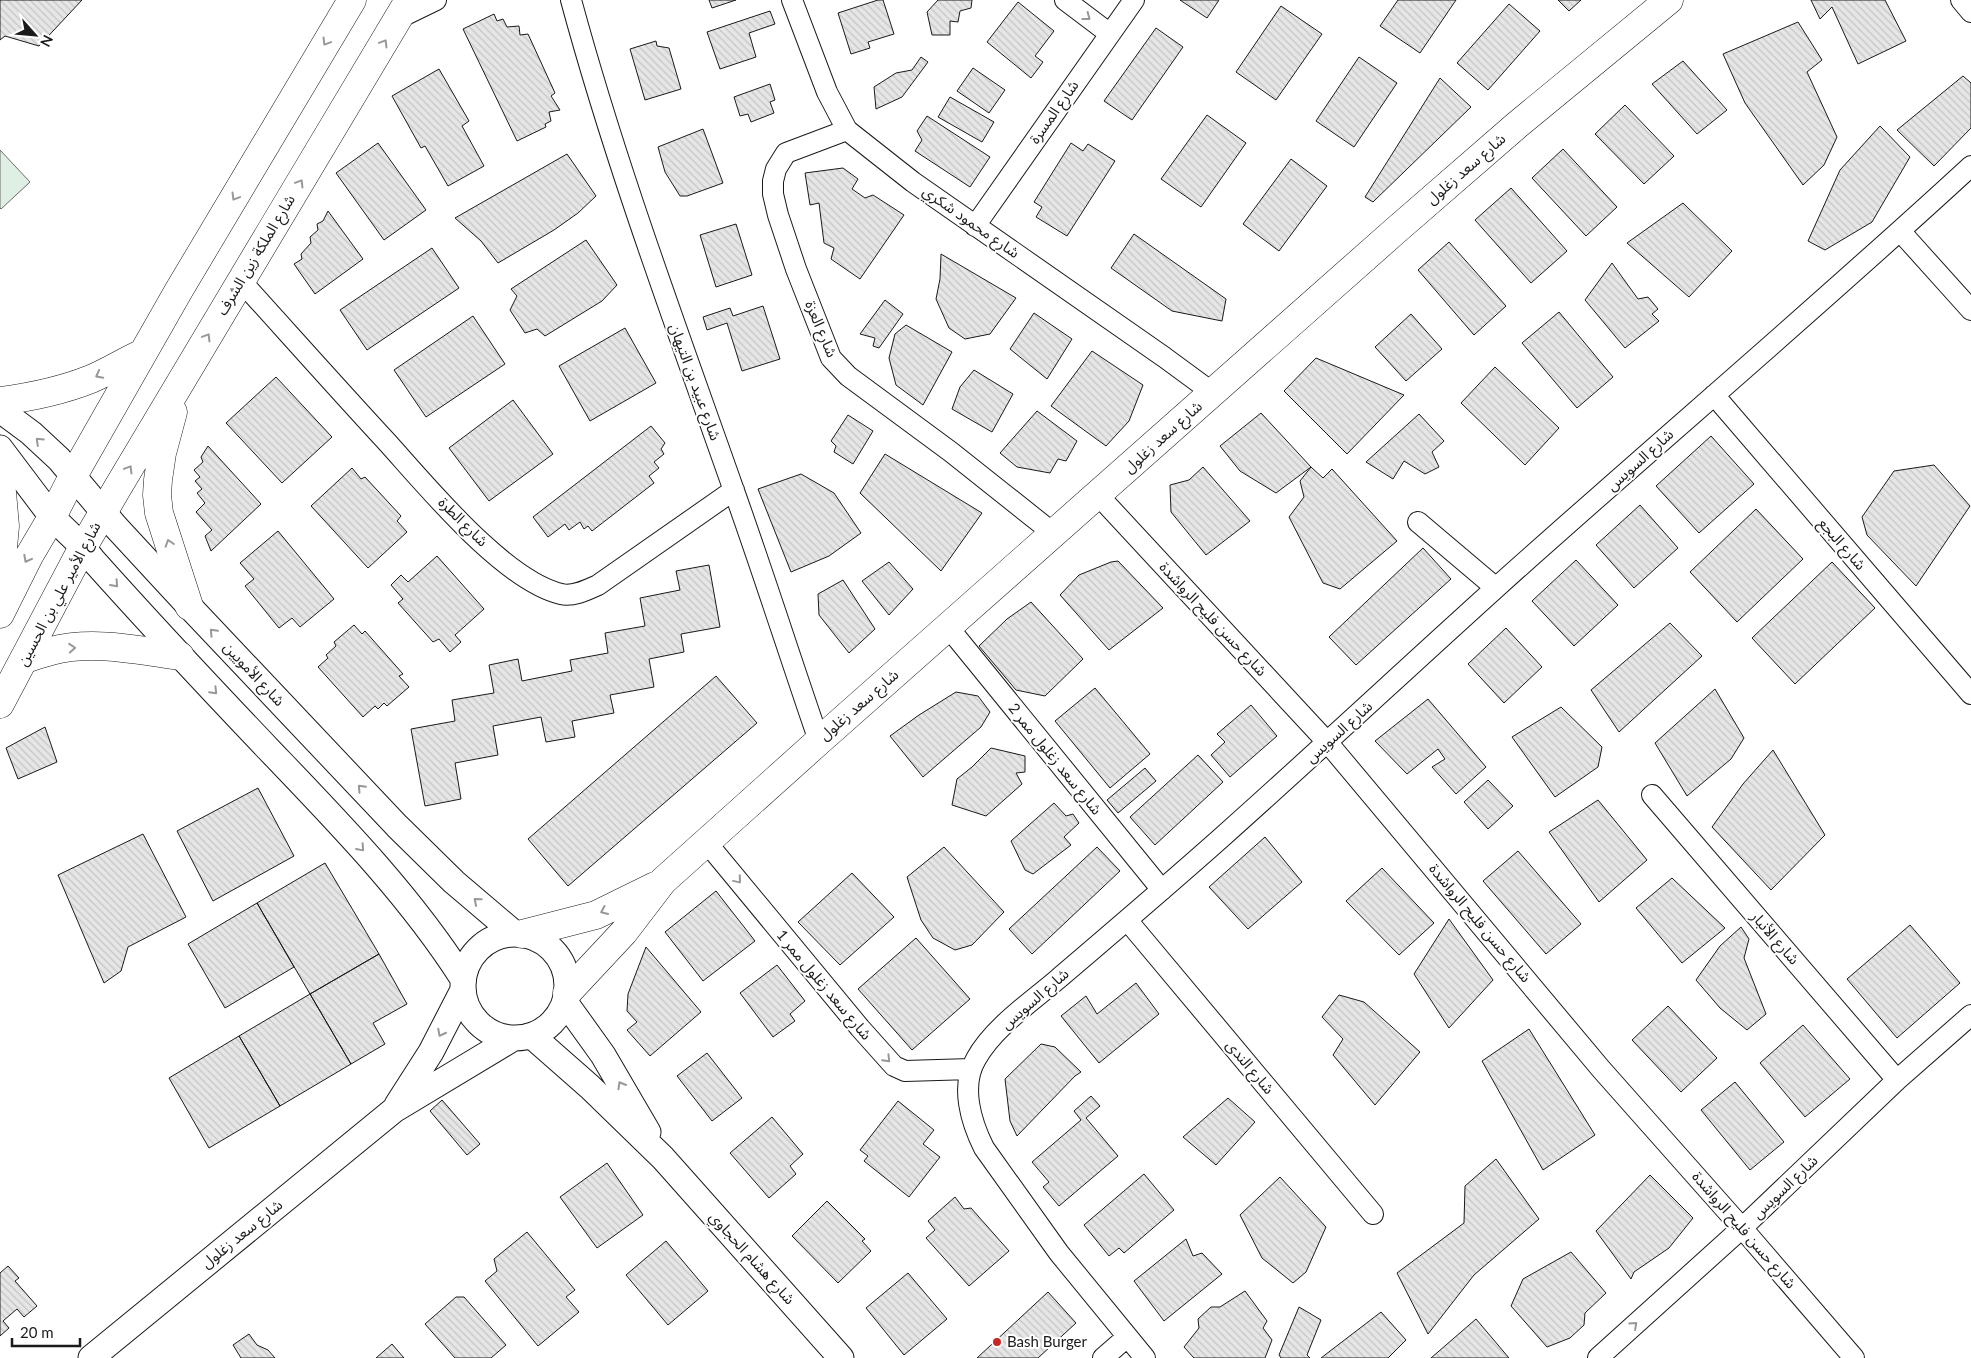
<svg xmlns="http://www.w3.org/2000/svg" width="1971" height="1358" font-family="Lato,'Noto Sans Arabic',sans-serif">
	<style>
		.pitch { fill: #e0efe3; stroke: #6a6a6a }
		.building { fill: url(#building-back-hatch); stroke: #1a1a1a }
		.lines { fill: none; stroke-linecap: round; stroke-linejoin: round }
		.minor-casing { stroke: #1a1a1a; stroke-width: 22 }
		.tertiary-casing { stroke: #1a1a1a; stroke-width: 27 }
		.secondary-casing { stroke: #1a1a1a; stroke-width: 29 }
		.minor { stroke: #fff; stroke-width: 20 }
		.tertiary { stroke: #fff; stroke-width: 25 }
		.secondary { stroke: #fff; stroke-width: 28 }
		.oneway { stroke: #989898 }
		.poi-dot { fill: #c62828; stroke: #fff; stroke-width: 2 }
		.labels { text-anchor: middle; stroke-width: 4; stroke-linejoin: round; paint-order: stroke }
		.street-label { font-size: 15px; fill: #1a1a1a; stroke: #fff }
		.poi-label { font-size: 15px; fill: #1a1a1a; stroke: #fff; text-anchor: start }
	</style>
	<defs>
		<pattern id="building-back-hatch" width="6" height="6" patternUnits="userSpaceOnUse" patternTransform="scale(1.25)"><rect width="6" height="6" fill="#e6e6e6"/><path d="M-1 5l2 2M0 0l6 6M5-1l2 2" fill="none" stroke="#c5c5c5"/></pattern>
	</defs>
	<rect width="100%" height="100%" fill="#fff"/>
	<path class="pitch" d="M0,150L30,182L1,209L0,208Z"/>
	<path class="building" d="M0,0H82L39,46L5,36L0,40Z
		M709,0H736L712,8Z
		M878,0H883L894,34L868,42L870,48L851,54L838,13Z
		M938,0H972L971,8L960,11L958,22L950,21V35H932L927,12Z
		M1180,0H1219L1207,18Z
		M1398,0H1456L1420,53L1380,26Z
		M1558,0H1581L1569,11Z
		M1811,0H1885L1906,41L1858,64L1832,7L1820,19Z
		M1018,2L1054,31L1035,56L1043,62L1031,78L987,42Z
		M1509,4L1540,31L1488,90L1457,63Z
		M1281,6L1322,34L1276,100L1236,72Z
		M770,11L775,24L749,33L756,57L720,69L707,32Z
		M494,14L497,21L503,19L507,27L519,26L520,35L528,34L555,93L551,96L560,110L549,112L551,121L545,124L546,127L517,141L463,29Z
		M1798,22L1822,60L1807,72L1837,137L1824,165L1803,185L1745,103L1723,54Z
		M1156,28L1183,47L1132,120L1104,101Z
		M656,41L657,46L669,48L681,89L645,100L630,49Z
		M921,57L928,62L902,97L876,109L874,87L896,73L912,70Z
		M1359,57L1397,83L1354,147L1316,121Z
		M1683,61L1727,110L1697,134L1652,84Z
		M973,68L1005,90L989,113L957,91Z
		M439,69L469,121L462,126L484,166L448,186L425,146L421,148L392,96Z
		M1963,76L1971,83V128L1934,166L1897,130Z
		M1440,78L1471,107L1373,202L1365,197Z
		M770,84L775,100L770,102L774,113L751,122L748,114L740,116L734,97Z
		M950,97L994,122L982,142L938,117Z
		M1625,105L1674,156L1644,184L1595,134Z
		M1207,115L1246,143L1201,207L1161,179Z
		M927,116L990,157L970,187L915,151L922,140L917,131Z
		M1880,126L1910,157L1872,222L1825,250L1808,241L1840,170Z
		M703,129L723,183L687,196H680L665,172L658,147Z
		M378,143L426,210L384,240L336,173Z
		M1071,143L1083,151L1088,144L1115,161L1067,236L1036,217L1042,207L1034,202Z
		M1563,149L1617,207L1586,236L1532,178Z
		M567,154L596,196L578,213L554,230L498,263L481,241L455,218Z
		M1291,159L1327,186L1279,251L1243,224Z
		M843,168L858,179L852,189L865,198L873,195L904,215L860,279L831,259L834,248L824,243L819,203L810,205L805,173Z
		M1511,188L1567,251L1531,283L1475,220Z
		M1683,203L1732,251L1689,297L1627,243Z
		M328,211L363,259L315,294L294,264L302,259L301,254L311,243L310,237L318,230L317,224L323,221Z
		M736,224L752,275L716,287L700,235Z
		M1134,234L1226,299L1222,321L1172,311L1111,268Z
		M586,240L617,285L602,301L545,336L537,329L525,333L510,310L517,296L511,289Z
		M1449,242L1506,306L1474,335L1418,270Z
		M432,248L459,288L367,350L340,310Z
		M941,254L1016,298L990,334L965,339L949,328L936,299L940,279Z
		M1612,263L1638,299L1648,297L1658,309L1652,314L1659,321L1625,348L1585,300Z
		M885,300L903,314L879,348L873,346L875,338L860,334Z
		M763,306L780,359L742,371L727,323L707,330L703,317L730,308L733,316Z
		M1559,312L1613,377L1577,408L1522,343Z
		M1034,313L1072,339L1047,379L1010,349Z
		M1411,314L1442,349L1406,381L1375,347Z
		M473,316L505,364L426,417L394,370Z
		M906,325L952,352L923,405L896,385L889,358L895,334Z
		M625,328L656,383L590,421L559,366Z
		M1092,351L1143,385L1129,421L1106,446L1051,406Z
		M1316,358L1404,395L1347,454L1284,391Z
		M1495,367L1559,428L1525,465L1461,403Z
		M974,370L1013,394L992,432L952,409L960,387Z
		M276,377L332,437L282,483L226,423Z
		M513,400L553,454L489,501L449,448Z
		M1037,411L1077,441L1066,461L1058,459L1050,473L1017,467L1000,453Z
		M1261,413L1311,467L1276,493L1240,471L1220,446Z
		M1419,414L1444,441L1432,452L1439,467L1425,474L1404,461L1393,479L1366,462Z
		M848,415L873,431L853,464L834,452L836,446L831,441Z
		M651,426L665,443L661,449L664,454L654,462L659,468L649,476L654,483L592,531L588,526L584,529L580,522L569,530L565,524L548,537L533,517Z
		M1711,436L1754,484L1699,533L1656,486Z
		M208,446L261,504L211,551L205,536L212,530L196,512L205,503L197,493L202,489L195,481L200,477L194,470L203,462L201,457Z
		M885,454L982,513L941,571L860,493Z
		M1934,465L1970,506L1916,586L1867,535L1862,517L1894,471Z
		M1203,467L1250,521L1206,555L1171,512L1170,485L1189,480Z
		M1311,467L1323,478L1332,469L1397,541L1340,589L1323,583L1289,517L1304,497L1300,481Z
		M352,468L361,479L365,477L401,516L397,521L407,532L368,568L311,506Z
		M801,474L834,493L861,533L829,556L791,572L758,489Z
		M1640,505L1678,548L1634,588L1596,545Z
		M1756,509L1803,559L1737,622L1690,572Z
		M278,531L334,599L300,627L292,618L279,628L245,586L254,579L240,563Z
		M1423,548L1451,579L1356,665L1329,637Z
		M437,556L484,609L455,635L461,642L450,652L439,639L433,642L398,603L403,599L391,585L401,575L408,582Z
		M1576,560L1618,605L1574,646L1532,601Z
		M1118,561L1163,608L1109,650L1060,595L1079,575L1111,562Z
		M889,562L913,589L889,615L862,581Z
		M1832,562L1875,608L1795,684L1752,638Z
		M709,565L720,627L681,634L684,652L649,659L654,687L610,695L614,713L572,721L575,737L546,742L541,717L493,726L498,755L455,763L461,799L425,806L411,729L455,721L452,700L494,693L489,665L518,659L522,681L572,671L570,660L608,653L605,633L645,626L640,598L680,590L676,571Z
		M843,580L875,629L849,653L819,615L818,594Z
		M1031,602L1083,659L1045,696L1016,690L979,646L1007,619Z
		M1670,623L1702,656L1619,732L1591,690Z
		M354,625L362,634L365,631L403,674L399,676L409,687L387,706L384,703L378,709L375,706L363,717L318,667L328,658L326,655L336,646L334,642Z
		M1506,628L1542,667L1504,703L1468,664Z
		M716,676L757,723L568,886L528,839Z
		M1095,688L1150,754L1110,788L1055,721Z
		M1715,689L1744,738L1731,759L1687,796L1655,743Z
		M956,692L978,696L990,712L981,727L923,777L890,736L919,715Z
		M1428,699L1486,767L1456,794L1432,767L1445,759L1438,749L1407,774L1375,741Z
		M1251,705L1277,736L1230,777L1211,755L1225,742L1217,734Z
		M1561,707L1602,747L1598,767L1555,797L1512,737Z
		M45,727L57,762L18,779L6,748Z
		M991,748L1025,756V772L1016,773L1022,784L986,816L952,805L957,779L972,767Z
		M1773,750L1825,835L1771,890L1712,827L1743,784Z
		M1198,755L1223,782L1155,845L1130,817Z
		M1145,768L1156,781L1118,813L1107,800Z
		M1488,780L1513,806L1488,829L1464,802Z
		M258,788L294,856L213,901L177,831Z
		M1598,800L1647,860L1599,902L1549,832Z
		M1054,803L1066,816L1073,814L1079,823L1064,837L1071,845L1033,874L1025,870L1011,841Z
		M143,834L186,917L128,947L121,971L104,983L58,875Z
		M1265,837L1302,882L1248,929L1209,887Z
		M944,847L1004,912L972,945L955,950L933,938L921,920L907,877Z
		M1097,847L1120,871L1032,954L1009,929Z
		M1518,851L1581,924L1546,954L1483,881Z
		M325,863L379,954L310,994L257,903Z
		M1382,868L1434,923L1399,955L1346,901Z
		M852,873L894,917L840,965L798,922Z
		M1672,878L1725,928L1682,963L1636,908Z
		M716,891L755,941L703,981L665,932Z
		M257,903L294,967L225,1008L188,944Z
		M1449,919L1493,980L1449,1028L1414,974Z
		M1910,925L1960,983L1897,1038L1847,979Z
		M1741,927L1749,939L1744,958L1766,1014L1747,1030L1720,1008L1696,980L1720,946Z
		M916,938L970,999L912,1050L858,989Z
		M646,947L701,1012L650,1056L627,1030L637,1022L627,1011L628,994Z
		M379,954L407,1004L373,1023L385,1044L351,1064L310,994Z
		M777,965L805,1001L790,1014L795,1021L773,1037L740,993Z
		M1136,983L1159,1014L1099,1063L1061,1016L1086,996L1097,1014Z
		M310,994L351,1064L280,1106L239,1036Z
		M1339,995L1364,1002L1420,1052L1375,1105L1333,1055L1343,1039L1322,1017Z
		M1668,1006L1717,1058L1681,1092L1632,1040Z
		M1803,1025L1850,1079L1805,1117L1760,1063Z
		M1529,1029L1595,1135L1543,1170L1482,1061Z
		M239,1036L280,1106L209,1148L169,1078Z
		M1041,1044L1055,1047L1081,1072L1075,1076L1017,1136L1010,1121L1005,1079Z
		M707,1053L742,1098L712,1121L677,1076Z
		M1735,1082L1784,1142L1750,1170L1701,1110Z
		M1091,1096L1100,1106L1086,1118L1118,1156L1059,1206L1043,1187L1049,1182L1032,1162L1081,1120L1074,1111Z
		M1228,1098L1255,1122L1216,1165L1183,1137Z
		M442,1100L480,1144L467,1155L430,1111Z
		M898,1101L934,1130L923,1144L940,1157L909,1197L864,1161L868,1156L860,1150Z
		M772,1117L803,1154L790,1166L796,1174L769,1198L730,1153Z
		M1496,1159L1539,1219L1474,1275L1428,1334L1397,1273L1464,1223L1465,1186Z
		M607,1163L643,1215L597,1248L560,1197Z
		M1144,1174L1174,1210L1124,1253L1119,1248L1109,1256L1084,1225Z
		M1650,1175L1693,1218L1669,1248L1634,1272L1631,1279L1596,1231Z
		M1280,1177L1326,1227L1306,1272L1293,1283L1262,1258L1240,1215Z
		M955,1197L964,1209L971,1208L1009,1251L969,1286L926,1238L935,1230L928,1221Z
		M827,1201L865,1239L862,1241L871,1251L838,1283L792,1236Z
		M527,1232L575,1290L566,1297L579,1312L538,1346L485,1281L497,1271L494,1259Z
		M1186,1239L1193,1256L1202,1253L1222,1274L1164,1321L1134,1281Z
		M666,1241L708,1291L668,1325L626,1275Z
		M1571,1252L1606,1293L1585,1313L1584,1325L1570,1338L1547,1347L1511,1306L1523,1279Z
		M8,1266L19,1278L15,1281L37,1306L24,1317L17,1309L3,1321L9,1328L0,1336V1273Z
		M908,1273L947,1319L904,1355L866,1308Z
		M1245,1291L1267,1321L1263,1328L1272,1340L1265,1358H1194L1184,1347L1199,1328L1198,1319L1211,1307H1220Z
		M1048,1292L1076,1323L1038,1358H977Z
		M456,1297H464L506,1345L491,1358H455L425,1324Z
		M1299,1307L1321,1320L1307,1355L1310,1358H1281L1279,1355Z
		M1381,1312L1406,1340L1388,1358H1321Z
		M1476,1319L1509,1358H1431Z
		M249,1334L257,1345L268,1350L275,1358H241L233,1345Z
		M392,1344L404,1358H376Z"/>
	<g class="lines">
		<defs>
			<path id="minor" d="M571,0C616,166 676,326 733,488C763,572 790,657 819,741
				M792,0L827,92L847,130L913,182L1164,357L1213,393
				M1065,0L1110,34
				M1961,0L1971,12
				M399,18L436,0
				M847,130L786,153L776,169L773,181V194L778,215L796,269L831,358L848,376L951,452L1053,533
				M975,226L1134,0
				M1900,231L1971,310
				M241,281C289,334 337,388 386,441C426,485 503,580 561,594C573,597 587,590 598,585L734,490
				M1714,395L1971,694
				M1098,495L1328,743L1601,1069L1742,1228L1854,1358
				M1418,522L1496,588
				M948,627L1162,890
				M1652,795L1897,1080
				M707,843L860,1028L894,1066L905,1071L971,1069
				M1127,920L1373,1214
				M1103,1358L1127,1337
				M1145,1358L1059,1253L984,1148C971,1122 960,1086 976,1059C993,1028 1031,1002 1058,979C1113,932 1167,886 1221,838C1314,755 1405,670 1498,586C1655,445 1816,309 1971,166
				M1598,1358L1742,1228L1897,1080L1971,1015"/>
			<path id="tertiary" d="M0,410L31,433L59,459L115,526L189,606L397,826L454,882L514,933
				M0,448L52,517L83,547L93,560C152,626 212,690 273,754C341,825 410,896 463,979
				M463 986a52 52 0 1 1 104 0a52 52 0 1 1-104 0Z
				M565,1002L603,1055L648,1132
				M532,1036L590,1087L663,1158L841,1358
				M397,1105L431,1052L463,990
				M91,1358L394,1110L512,1039"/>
			<path id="secondary" d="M0,401C32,397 61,391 91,379C108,372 125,361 143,353
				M173,412L162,453L158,480L157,495L159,513L189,606
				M0,470L5,526L0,581
				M0,614L29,556L52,517L73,476L179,290L352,0
				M25,659C34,656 42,653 51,651C93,640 138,650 180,656
				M0,704L83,547L118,487L409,0
				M522,934L596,915L655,886
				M567,993L624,932L663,881L819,741L1395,231L1517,125L1669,0"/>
		</defs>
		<use href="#minor" class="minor-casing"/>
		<use href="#tertiary" class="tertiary-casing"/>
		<use href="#secondary" class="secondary-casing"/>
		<use href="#minor" class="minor"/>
		<use href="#tertiary" class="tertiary"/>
		<use href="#secondary" class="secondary"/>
	</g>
	<defs><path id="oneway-chevron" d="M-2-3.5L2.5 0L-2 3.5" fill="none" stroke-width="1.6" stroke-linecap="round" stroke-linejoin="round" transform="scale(1.25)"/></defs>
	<g class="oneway">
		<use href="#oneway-chevron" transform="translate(1087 17) rotate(37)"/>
		<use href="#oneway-chevron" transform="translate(326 42) rotate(121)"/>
		<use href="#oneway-chevron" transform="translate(384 43) rotate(-59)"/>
		<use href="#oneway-chevron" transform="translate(300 183) rotate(-59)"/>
		<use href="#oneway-chevron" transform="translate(235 197) rotate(121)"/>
		<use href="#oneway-chevron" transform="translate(207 337) rotate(-59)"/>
		<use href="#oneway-chevron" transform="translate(99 375) rotate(152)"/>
		<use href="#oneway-chevron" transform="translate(39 441) rotate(-137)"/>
		<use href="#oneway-chevron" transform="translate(129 469) rotate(-59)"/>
		<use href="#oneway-chevron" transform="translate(169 543) rotate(-108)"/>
		<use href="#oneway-chevron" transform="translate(27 559) rotate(118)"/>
		<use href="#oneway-chevron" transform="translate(115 584) rotate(48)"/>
		<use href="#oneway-chevron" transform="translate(213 632) rotate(-133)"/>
		<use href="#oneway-chevron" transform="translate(72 648) rotate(-5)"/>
		<use href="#oneway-chevron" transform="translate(214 691) rotate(46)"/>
		<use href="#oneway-chevron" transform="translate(361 788) rotate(-133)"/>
		<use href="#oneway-chevron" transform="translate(361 848) rotate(49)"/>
		<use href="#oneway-chevron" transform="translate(738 880) rotate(50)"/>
		<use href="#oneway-chevron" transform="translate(477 901) rotate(-140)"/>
		<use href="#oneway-chevron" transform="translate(604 911) rotate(156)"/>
		<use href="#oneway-chevron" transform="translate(441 1033) rotate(117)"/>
		<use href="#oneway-chevron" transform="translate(887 1059) rotate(46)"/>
		<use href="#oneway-chevron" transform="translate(621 1085) rotate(-120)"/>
		<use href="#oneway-chevron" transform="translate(1634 1325) rotate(-42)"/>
	</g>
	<circle class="poi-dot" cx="997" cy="1342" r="5"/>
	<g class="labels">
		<g class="street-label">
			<text transform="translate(1054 112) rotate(-55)" y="5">شارع المسرة</text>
			<text transform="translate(1466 169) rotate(-41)" y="5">شارع سعد زغلول</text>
			<text transform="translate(971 222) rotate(35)" y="5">شارع محمود شكري</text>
			<text transform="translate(256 255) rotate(-59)" y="5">شارع الملكة زين الشرف</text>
			<text transform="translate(821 329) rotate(67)" y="5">شارع العزة</text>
			<text transform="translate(695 382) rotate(70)" y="5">شارع عبيد بن التيهان</text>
			<text transform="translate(1163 437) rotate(-42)" y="5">شارع سعد زغلول</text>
			<text transform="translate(1640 460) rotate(-42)" y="5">شارع السويس</text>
			<text transform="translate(463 522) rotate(45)" y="5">شارع الطرة</text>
			<text transform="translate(1842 544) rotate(49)" y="5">شارع البجع</text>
			<text transform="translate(59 594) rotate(-62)" y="5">شارع الأمير علي بن الحسين</text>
			<text transform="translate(1213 619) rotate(47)" y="5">شارع حسن فليح الرواشدة</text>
			<text transform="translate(254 674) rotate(47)" y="5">شارع الأمويين</text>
			<text transform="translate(859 705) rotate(-41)" y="5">شارع سعد زغلول</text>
			<text transform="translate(1339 732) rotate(-42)" y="5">شارع السويس</text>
			<text transform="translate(1055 759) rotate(51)" y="5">شارع سعد زغلول ممر 2</text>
			<text transform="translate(1480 923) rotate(50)" y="5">شارع حسن فليح الرواشدة</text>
			<text transform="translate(1775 938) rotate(49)" y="5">شارع الأنبار</text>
			<text transform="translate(824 985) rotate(50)" y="5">شارع سعد زغلول ممر 1</text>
			<text transform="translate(1035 999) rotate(-41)" y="5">شارع السويس</text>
			<text transform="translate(1250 1067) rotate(50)" y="5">شارع الندى</text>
			<text transform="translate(1785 1187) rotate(-44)" y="5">شارع السويس</text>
			<text transform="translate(1744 1230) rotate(49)" y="5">شارع حسن فليح الرواشدة</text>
			<text transform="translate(242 1234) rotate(-39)" y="5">شارع سعد زغلول</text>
			<text transform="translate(752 1258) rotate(48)" y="5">شارع هشام الحجاوي</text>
		</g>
		<g class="poi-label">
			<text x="1007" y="1347">Bash Burger</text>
		</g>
	</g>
	<g transform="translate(35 35) rotate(117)" stroke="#ffffff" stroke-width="4" paint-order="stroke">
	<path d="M0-4L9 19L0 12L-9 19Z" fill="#1a1a1a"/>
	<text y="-8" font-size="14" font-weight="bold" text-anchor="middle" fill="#1a1a1a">N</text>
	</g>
	<path d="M12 1338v8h68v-8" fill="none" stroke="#1a1a1a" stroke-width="2.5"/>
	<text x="20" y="1338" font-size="15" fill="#1a1a1a" stroke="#ffffff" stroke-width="4" paint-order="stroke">20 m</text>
</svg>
